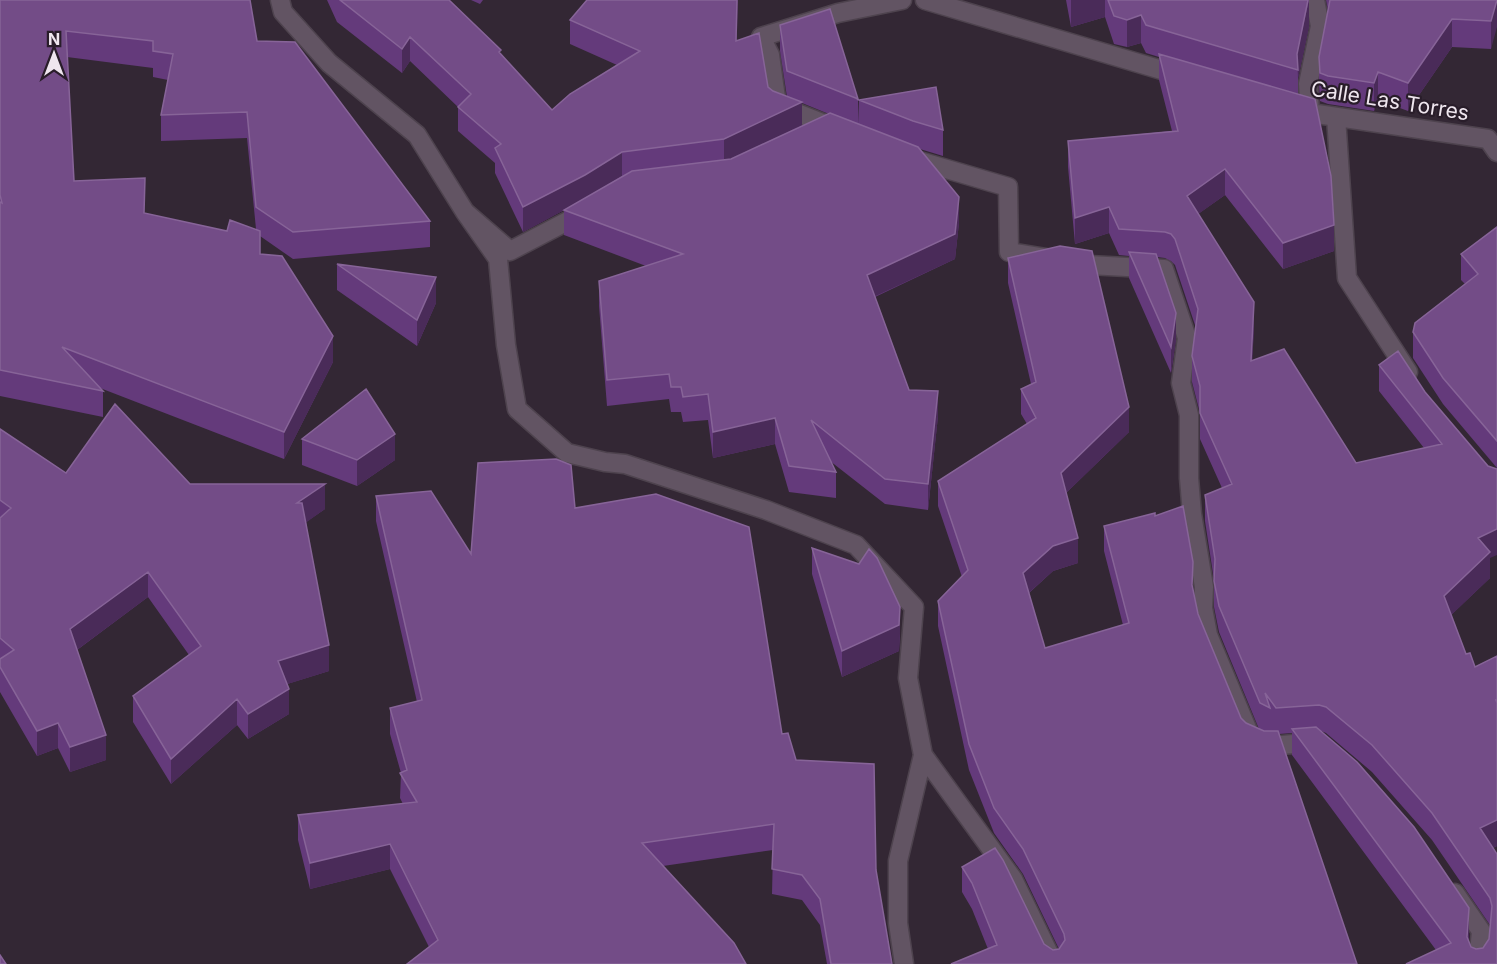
<svg xmlns="http://www.w3.org/2000/svg" width="1497" height="964" font-family="Inter,sans-serif">
	<style>
		.lines { fill: none; stroke-linecap: round; stroke-linejoin: round }
		.street-casing { stroke: #4e434e; stroke-width: 21 }
		.street { stroke: #625463; stroke-width: 18 }
		.wall { fill: #643a7b; fill-rule: evenodd }
		.shaded-wall { fill: #4a2b59 }
		.building { fill: #734c87; stroke: #876498; stroke-width: 1.5 }
		.labels { text-anchor: middle; stroke-width: 4.5; stroke-linejoin: round; paint-order: stroke }
		.street-label { font-size: 21px; fill: #efe6ef; stroke: #291d2a }
	</style>
	<rect width="100%" height="100%" fill="#332734"/>
	<g class="lines">
		<defs>
			<path id="street" d="M280,0L283,12L329,63L417,135L465,212L498,259L506,345L517,409L567,453L605,462L625,464L766,510L856,545L914,607L908,678L923,755L898,861V923L904,964
				M925,0L1182,76
				M1295,109L1310,113L1488,139L1497,152
				M1310,113L1308,84L1320,26L1315,0
				M1336,117L1347,278L1408,372
				M830,126L777,105L770,55L761,37L838,13L902,0
				M909,158L1008,187L1009,252L1089,265L1164,269L1187,338L1181,383L1189,415V478L1192,514L1204,587L1203,608L1208,635L1251,738L1269,746L1316,742
				M465,212L510,251L585,212
				M923,755L1013,879L1054,964
				M1455,893L1481,931L1478,964"/>
		</defs>
		<use href="#street" class="street-casing"/>
		<use href="#street" class="street"/>
	</g>
	<path class="wall" d="M0,0L257,41L430,221V247L293,259L260,236V254L333,362L284,459L100,388L103,391V417L0,396ZM67,57L153,68V77L168,80L161,115V141L247,138L256,229L227,231L144,213L74,181Z
		M327,0H449L501,55L552,110L617,65L570,44V20L737,41L768,87L773,91L787,97L780,51V25L858,99V124L859,100L943,130V156L920,149L959,223L955,259L875,297L909,390L938,416L928,510L885,504L830,461L836,472V498L789,492L775,444L713,458L708,420L683,422L681,412H671L669,399L607,406L599,306V281L646,266L564,235V210L523,232L495,173V163L458,131V107L410,61L402,73L337,22ZM802,103L829,114L802,126Z
		M471,0H483L480,4Z
		M1066,0H1309V26L1298,78V94L1334,251L1283,269L1225,195L1198,214L1254,328L1252,361L1356,463L1424,448L1379,391V365L1425,392L1490,558V578L1451,615L1466,654L1475,667L1497,656V846L1493,848L1497,964L1436,950L1292,755V733L1279,734L1357,964L988,949L972,909L962,892V867L1044,944L1053,950L1059,949L1023,874L994,833L969,770L938,626V601L962,577L938,506V481L1027,424L1021,414V389L1031,384L1008,283V258L1129,432L1066,493L1078,563L1053,571L1029,593L1045,648L1123,625L1104,551V526L1155,516L1193,589L1198,614L1241,718L1246,723L1259,729L1219,632L1214,607V580L1205,521V495L1222,488L1200,439V413L1192,382V356L1196,328L1175,265L1171,261L1165,258L1157,257L1176,339L1171,373L1129,278V256L1119,255L1109,233L1075,244L1068,167V141L1172,131L1159,80V57L1146,53L1141,43L1127,47L1114,44L1105,17L1071,27ZM1321,731L1326,733L1372,772L1432,840L1490,925L1489,939L1483,948L1476,949L1471,947L1469,942V934Z
		M1326,0H1497L1491,49L1452,47L1408,111L1378,100L1374,111L1328,104L1320,101L1319,85V57L1328,10Z
		M1497,227V468L1443,404L1413,358V332L1465,284L1461,280V254Z
		M337,264L436,303L417,346L337,290Z
		M0,429L66,473L190,484L325,509L306,522L329,671L287,684L289,714L248,739L237,725L171,784L133,722V696L189,655L148,597L77,650L106,760L70,772L58,748L37,756L0,692Z
		M302,439L395,460L357,486L302,465Z
		M376,496L471,554L575,508L782,734L796,760L876,870L892,964H827L820,925L802,900L772,894L773,850L663,866L429,947L390,869L310,889L298,840V815L403,804L400,798L401,773L390,734V708L417,702L376,521Z
		M812,548L900,633L899,651L842,677L812,574Z"/>
	<path class="shaded-wall" d="M737,0H738L736,65V41Z
		M1071,0H1105V17L1071,27Z
		M1309,0V26L1298,78L1297,54Z
		M1497,0V27L1491,49V21Z
		M1141,15V43L1127,47V20Z
		M1452,19V47L1408,111V83Z
		M410,37V61L402,73V49Z
		M1378,72V100L1374,111V83Z
		M802,102V127L724,163V139Z
		M622,152V176L585,199L523,232V207Z
		M1225,169V195L1187,222V196Z
		M959,197V223L955,259L867,300V275Z
		M1109,207V233L1075,244V218Z
		M1334,225V251L1283,269V243Z
		M436,277V303L417,346V320Z
		M1254,302V328L1251,387V361Z
		M1176,313V339L1171,373V347Z
		M333,336V362L284,459V432Z
		M938,391V416L928,510V484Z
		M1129,407V432L1061,498V473Z
		M775,418V444L713,458V432Z
		M395,434V460L357,486V460Z
		M325,484V509L297,529V503Z
		M1497,529V555L1490,558V578L1444,622V596L1478,538Z
		M1078,538V563L1053,571L1023,598V573L1053,546Z
		M148,572V597L70,655V629Z
		M900,607V633L899,651L842,677V651Z
		M329,645V671L278,687V661Z
		M289,689V714L248,739V714Z
		M237,699V725L171,784V759Z
		M58,723V748L37,756V731Z
		M106,735V760L70,772V747Z
		M1497,820V846L1480,854V828Z
		M390,844V869L310,889V863Z
		M1469,908V934L1467,964V937Z"/>
	<path class="building" d="M0,0H250L257,41L295,42L430,221L293,232L256,207L247,112L161,115L173,54L153,51V41L66,31L74,181L145,178L144,213L227,231L230,220L260,231V254L282,256L333,336L284,432L62,347L103,391L0,370V202L2,203L0,195Z
		M340,0H449L501,50L499,52L552,110L570,94L640,51L570,20L587,0H737L736,41L759,33L768,87L773,91L802,102L724,139L622,152L585,175L523,207L495,148L501,144L458,107L471,94L410,37L402,49Z
		M1108,0H1308L1297,54L1298,70L1146,25L1141,15L1127,20L1114,16Z
		M1330,0H1497L1491,21L1452,19L1408,83L1378,72L1374,83L1328,76L1320,73L1319,57Z
		M830,9L858,99L787,71L780,25Z
		M1159,54L1315,99L1331,176L1334,225L1283,243L1225,169L1187,196L1254,302L1251,361L1284,349L1356,463L1442,444L1379,365L1398,351L1425,392L1488,466L1497,469V529L1478,538L1490,552L1444,596L1466,654L1470,653L1475,667L1497,656V700H1496L1497,703V820L1480,828L1497,854V964H1406L1451,943L1292,729L1316,727L1357,762L1414,827L1469,908L1467,937L1471,947L1476,949L1483,948L1489,939L1492,906L1490,898L1432,813L1372,745L1326,707L1319,705L1276,708L1265,693L1270,708L1260,703L1219,606L1214,581L1215,559L1205,495L1232,484L1200,413V386L1192,356L1198,309L1175,239L1171,234L1165,232L1119,229L1109,207L1075,218L1068,141L1178,131Z
		M936,87L943,130L913,121L859,100Z
		M830,113L918,147L959,197L955,234L867,275L909,390L938,391L928,484L885,479L811,420L836,472L789,466L775,418L713,432L708,394L683,397L681,387H671L669,374L607,380L599,281L683,254L564,210L632,171L731,159Z
		M1497,227V441L1443,378L1413,332L1415,323L1478,274L1461,254Z
		M1060,246L1092,251L1129,407L1061,473L1078,538L1053,546L1023,573L1045,648L1129,623L1104,526L1155,513V516L1183,506L1193,562L1192,585L1198,614L1241,718L1246,723L1264,731H1278L1357,964H951L997,945L972,883L962,867L995,848L1003,860L1044,944L1053,950L1059,949L1065,940L1064,934L1023,849L994,808L969,744L938,601L968,570L938,481L1036,418L1021,389L1036,382L1008,258Z
		M1129,252L1156,254L1176,313L1171,347Z
		M337,264L436,277L417,320Z
		M366,389L395,434L357,460L302,439Z
		M115,404L190,484H325L297,503H302L329,645L278,661L289,689L248,714L237,699L171,759L133,696L201,646L148,572L70,629L106,735L70,747L58,723L37,731L0,667V659L14,650L0,638V518L11,508L0,500V429L66,473Z
		M556,459L571,465L575,508L656,494L749,527L782,734L788,733L796,760L874,764L876,870L892,964H831L820,899L802,875L772,869L774,824L642,843L734,943L746,964H407L438,940L390,844L310,863L298,815L417,802L400,773L407,770L390,708L422,700L376,496L431,491L471,554L478,463Z
		M812,548L859,564L869,549L877,558L900,607L899,625L842,651Z
		M0,955L6,964H0Z"/>
	<g class="labels">
		<g class="street-label">
			<text transform="translate(1390 101) rotate(9)" y="7">Calle Las Torres</text>
		</g>
	</g>
	<g transform="translate(54 54)" stroke="#291d2a" stroke-width="4.5" paint-order="stroke">
	<path d="M0-4.5L10 22L0 15L-10 22Z" fill="#efe6ef"/>
	<text y="-9" font-size="16" font-weight="bold" text-anchor="middle" fill="#efe6ef">N</text>
	</g>
</svg>
